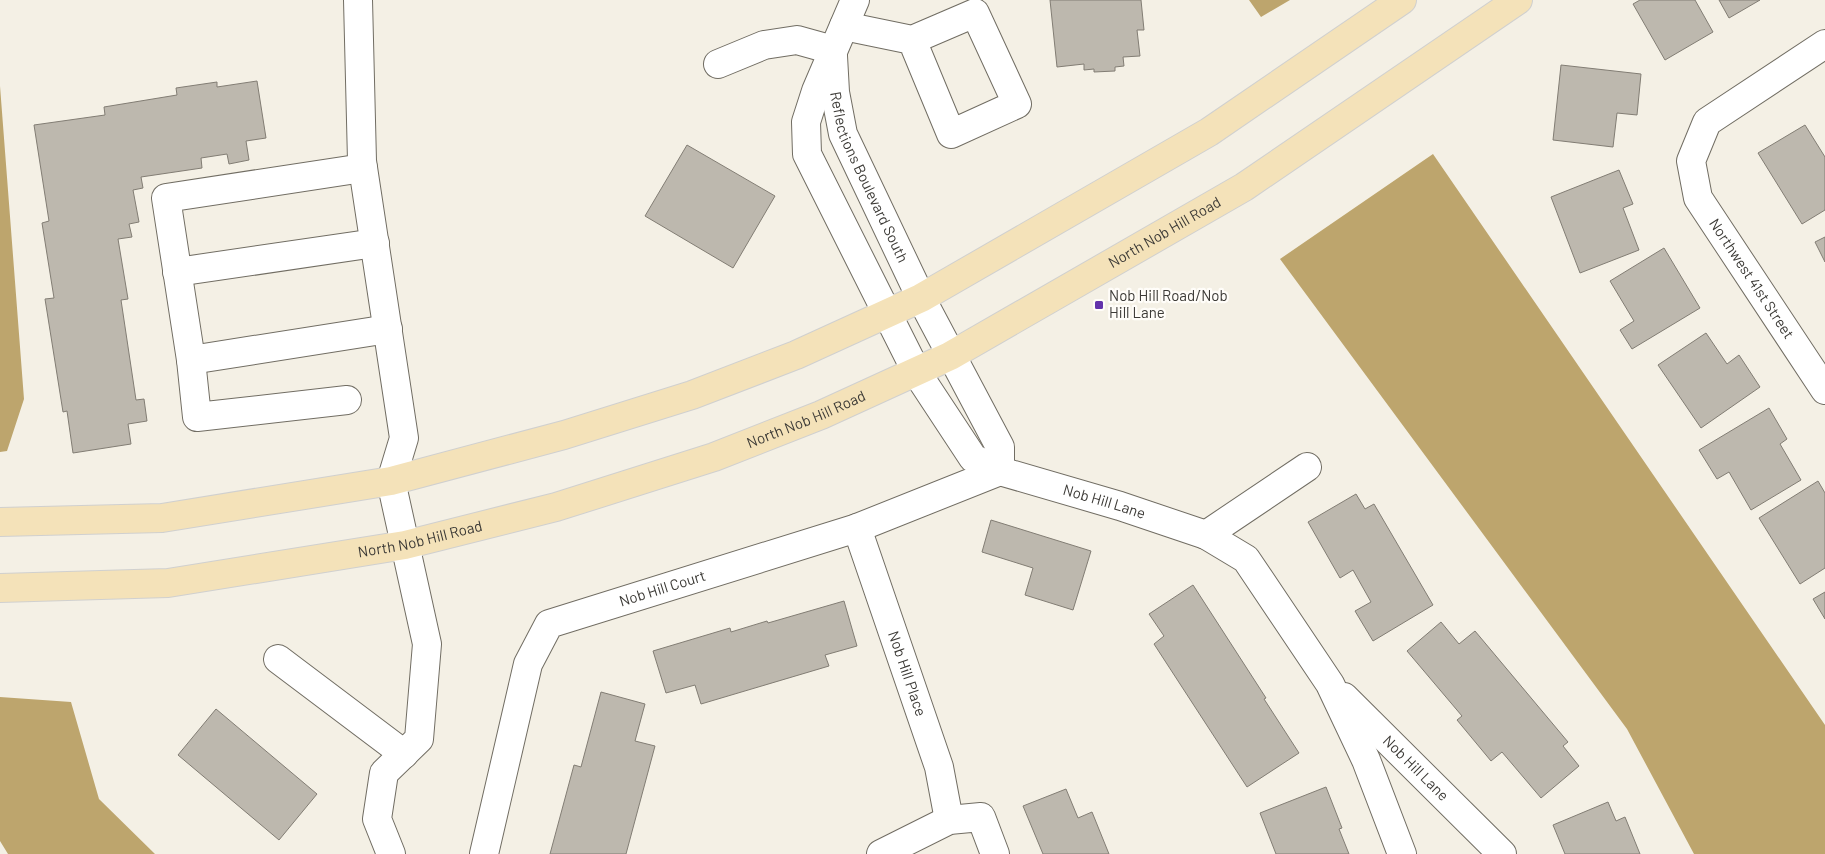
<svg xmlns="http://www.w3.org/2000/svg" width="1825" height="854" font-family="Barlow,sans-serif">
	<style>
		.water { fill: #bda56d }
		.building { fill: #bdb8ae; stroke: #827d74 }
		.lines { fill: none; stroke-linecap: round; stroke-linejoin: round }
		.minor-casing { stroke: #716d63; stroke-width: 30 }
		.major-casing { stroke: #d0d0cf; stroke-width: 30 }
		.minor { stroke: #fff; stroke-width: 28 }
		.major { stroke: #f4e2b9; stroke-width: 28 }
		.poi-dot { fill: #6333ab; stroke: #fffdf9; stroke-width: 2 }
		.labels { text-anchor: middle; stroke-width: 4.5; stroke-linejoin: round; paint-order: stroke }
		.street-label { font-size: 15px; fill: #3c3a36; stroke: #fffdf9 }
		.poi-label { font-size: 15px; fill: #3c3a36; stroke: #fffdf9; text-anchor: start }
	</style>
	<rect width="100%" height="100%" fill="#f4f0e5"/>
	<path class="water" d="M1249,0H1290L1261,17Z
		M0,86L24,399L7,451L0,452Z
		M1433,154L1825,725V854H1694L1627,729L1280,259Z
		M0,697L71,702L99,799L155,854H8L0,841Z"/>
	<path class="building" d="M1050,0H1141L1144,30H1137L1140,56L1123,57L1124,66L1115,67V71L1094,72V69L1084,70V64L1057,67Z
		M1640,0H1695L1713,32L1665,60L1633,4Z
		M1719,0H1760L1729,18Z
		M1561,65L1641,74L1637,115L1617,113L1613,147L1553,140Z
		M257,81L266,138L246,141L249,160L229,164L227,154L201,158L202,168L141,177L143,188L133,190L139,222L129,224L132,237L118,239L128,299L121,300L136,400L144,399L147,421L128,424L131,444L73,453L67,411L63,412L45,299L54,298L42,223L49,221L34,125L105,115L104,107L177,95L176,88L217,82V87Z
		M1805,125L1825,157V210L1802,224L1758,153Z
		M687,145L775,196L733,268L645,216Z
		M1619,170L1633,204L1623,208L1639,250L1580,273L1551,197Z
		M1825,237V262L1815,242Z
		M1664,248L1700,308L1632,349L1620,330L1634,321L1610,281Z
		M1706,333L1727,364L1739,355L1760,387L1701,428L1658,365Z
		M1769,408L1787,439L1780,444L1801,480L1751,510L1729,472L1717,479L1699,450Z
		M1818,481L1825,493V568L1800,584L1759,518Z
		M1356,494L1365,509L1374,504L1433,605L1373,641L1355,611L1371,602L1353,570L1340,578L1308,522Z
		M991,520L1091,551L1073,610L1025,595L1033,568L982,552Z
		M1193,585L1266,698L1264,699L1299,753L1247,787L1154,644L1164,636L1149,614Z
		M1825,592V619L1813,599Z
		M844,601L857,646L825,655L829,666L701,704L695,685L666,693L653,651L730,628L731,632L767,621L768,623Z
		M1441,622L1459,644L1475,631L1568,742L1563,746L1579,766L1541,798L1502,752L1491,761L1457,720L1462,716L1407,651Z
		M601,692L645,704L635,741L655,746L626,854H550L574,765L581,767Z
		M216,709L317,794L279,840L178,755Z
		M1326,787L1342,828L1339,829L1349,854H1276L1260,813Z
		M1066,789L1078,818L1092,812L1109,854H1043L1023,806Z
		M1608,802L1616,821L1625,817L1640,854H1565L1553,825Z"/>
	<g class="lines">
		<defs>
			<g id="minor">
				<path d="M358,0L362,161L404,438L391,481L427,644L419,739L384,773L377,819L391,854"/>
				<path id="s1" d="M855,0L816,91L806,122L807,154L917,373L973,458L1000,471L1120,506L1206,535L1246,559L1330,684L1366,760L1402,854"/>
				<path d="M844,26L912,40L975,13L1017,104L951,134L912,40"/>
				<path id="s2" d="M1825,44L1707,122L1691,161L1698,198L1825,390"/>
				<path id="s3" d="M833,56L835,92L843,134L921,298L1000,447V471"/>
				<path d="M718,64L764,45L797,40L833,50"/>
				<path d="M363,168L166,198L191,360L388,329"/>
				<path d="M177,272L375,243"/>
				<path d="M191,360L197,417L347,400"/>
				<path id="s4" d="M857,528L939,767L949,820"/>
				<path d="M1206,535L1307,467"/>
				<path d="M278,659L404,754"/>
				<path id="s5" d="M1344,697L1502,854"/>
				<path id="s6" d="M484,854L528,664L549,624L857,528L1000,471"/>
				<path d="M881,854L949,820L981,817L995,854"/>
			</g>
			<g id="major">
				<path d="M0,522L162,518L391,481L564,435L692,395L796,355L921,298L1209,132L1402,0"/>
				<path id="s7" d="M0,588L168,583L405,545L556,507L714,457L821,415L950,356L1244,187L1518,0"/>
			</g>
		</defs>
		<use href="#minor" class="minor-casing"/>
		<use href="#major" class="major-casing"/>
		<use href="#minor" class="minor"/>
		<use href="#major" class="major"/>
	</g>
	<rect class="poi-dot" x="1094" y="300" width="10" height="10" rx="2.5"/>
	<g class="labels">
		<g class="street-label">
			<text dy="5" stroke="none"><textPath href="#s3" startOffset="128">Reflections Boulevard South</textPath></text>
			<text dy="5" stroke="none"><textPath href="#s7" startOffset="1234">North Nob Hill Road</textPath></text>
			<text dy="5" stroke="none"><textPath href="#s2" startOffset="318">Northwest 41st Street</textPath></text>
			<text dy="5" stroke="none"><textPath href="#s7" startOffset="829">North Nob Hill Road</textPath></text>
			<text dy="5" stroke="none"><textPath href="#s1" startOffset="649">Nob Hill Lane</textPath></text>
			<text dy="5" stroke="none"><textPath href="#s7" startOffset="424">North Nob Hill Road</textPath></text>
			<text dy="5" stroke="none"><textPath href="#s6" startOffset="359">Nob Hill Court</textPath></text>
			<text dy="5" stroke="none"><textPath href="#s4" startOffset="154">Nob Hill Place</textPath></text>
			<text dy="5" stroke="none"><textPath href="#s5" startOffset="101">Nob Hill Lane</textPath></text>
		</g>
		<g class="poi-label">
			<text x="1109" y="301">Nob Hill Road/Nob<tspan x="1109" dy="17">Hill Lane</tspan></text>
		</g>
	</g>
</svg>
